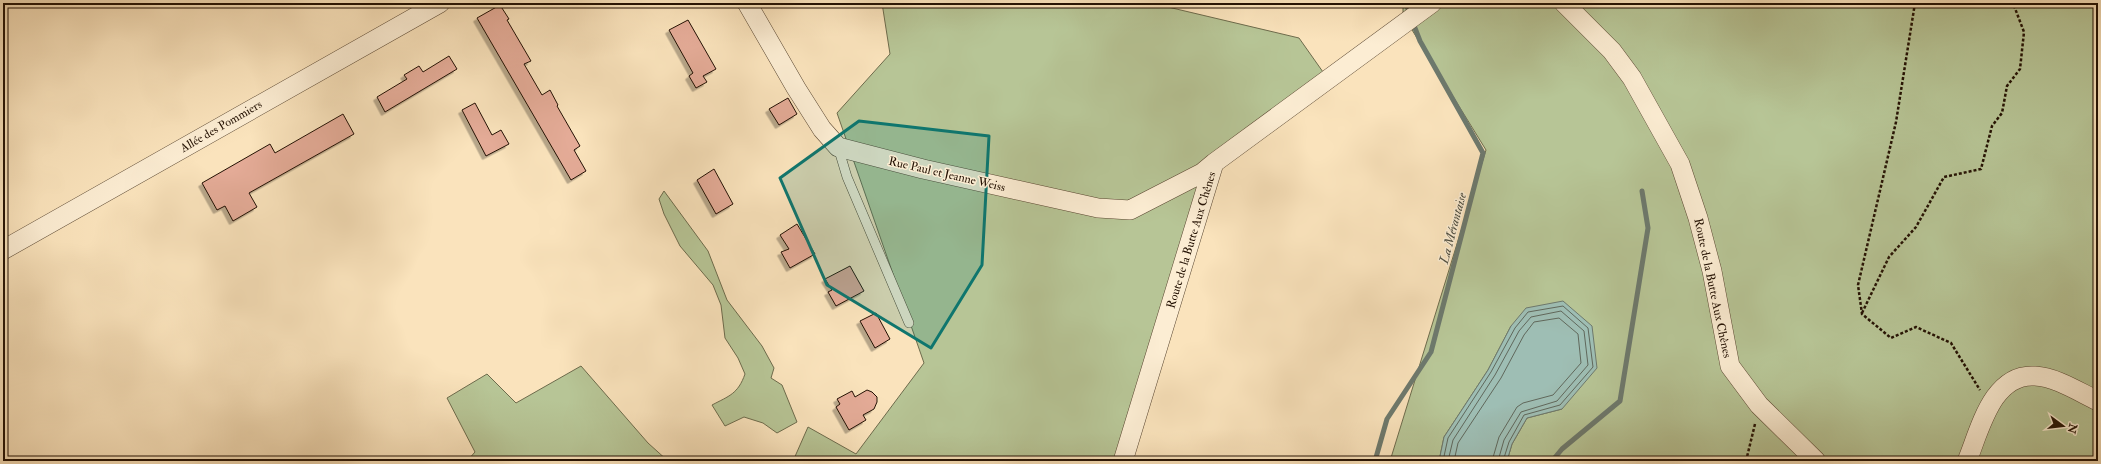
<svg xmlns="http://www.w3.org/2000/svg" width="2101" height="464" font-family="'IM FELL Double Pica',serif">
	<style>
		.green { fill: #b7c596; stroke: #6d6b4c }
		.water { fill: #9ebeb4; stroke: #6d796d }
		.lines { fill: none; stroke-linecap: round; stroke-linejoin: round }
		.shore { stroke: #60685c; stroke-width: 1 }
		.stream { stroke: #6d796d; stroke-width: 5 }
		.building { fill: #e4ab97; stroke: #231103; filter: url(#shadow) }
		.service-casing { stroke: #594631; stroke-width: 10 }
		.minor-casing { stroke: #594631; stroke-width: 20 }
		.path { stroke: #231103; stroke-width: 2.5; stroke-dasharray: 3 2; stroke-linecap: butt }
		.service { stroke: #fcedd3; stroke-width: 9 }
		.minor { stroke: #fcedd3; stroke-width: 19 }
		.marked { fill: #0f766e; fill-opacity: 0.2; stroke: #0f766e; stroke-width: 3; stroke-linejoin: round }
		.labels { text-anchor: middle; stroke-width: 3; stroke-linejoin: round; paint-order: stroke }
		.street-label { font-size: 12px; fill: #231103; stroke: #fcedd3 }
		.water-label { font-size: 13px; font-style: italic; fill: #4e4e41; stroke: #fcedd3 }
	</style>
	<defs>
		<filter id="shadow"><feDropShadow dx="-3.5" dy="3.5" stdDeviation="0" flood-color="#0004"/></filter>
	</defs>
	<rect width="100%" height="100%" fill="#fae3bc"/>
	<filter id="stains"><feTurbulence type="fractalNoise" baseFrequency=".005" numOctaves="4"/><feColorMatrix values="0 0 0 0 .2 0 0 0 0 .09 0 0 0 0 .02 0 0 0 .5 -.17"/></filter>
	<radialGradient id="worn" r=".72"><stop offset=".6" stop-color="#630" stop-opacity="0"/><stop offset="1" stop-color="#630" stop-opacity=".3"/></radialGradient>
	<path class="green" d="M882,3H1151L1299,38L1323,72L1214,156L1116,461H793L808,427L856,454L924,363L837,113L890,54Z
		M1403,3H2098V461H1507L1512,444L1527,418L1562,409L1511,326L1488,370L1444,437L1439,461H1390L1486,150L1409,25L1403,14Z
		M664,191L708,251L727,300L762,346L774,368L771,378L782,385L797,422L777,433L763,423L744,417L725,426L712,405C729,396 738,394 745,374L738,358L725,338L721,305L713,285L680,246L664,214L659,199Z
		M581,366L648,443L668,461H467L475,452L447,398L487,374L516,403Z"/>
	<path class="water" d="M1563,301L1592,326L1597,368L1562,409L1527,418L1512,444L1507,461H1439L1444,437L1488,370L1511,326L1526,308Z"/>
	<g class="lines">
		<path class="shore" d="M1443,461L1448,438L1491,372L1515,328L1528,312L1563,306L1588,328L1593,367L1560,405L1524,415L1509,442L1503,461
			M1448,461L1453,440L1495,375L1519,331L1531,317L1561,311L1584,331L1588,365L1557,401L1521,412L1504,440L1498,461
			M1454,461L1458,443L1501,378L1524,335L1534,322L1559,318L1578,334L1581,363L1553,395L1523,403L1517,407L1499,437L1492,461"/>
		<path class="stream" d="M1406,3L1410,15
			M1375,461L1387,419L1431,352L1483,153L1420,41L1413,23
			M1552,461L1562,449L1620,401L1648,228L1642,191"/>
	</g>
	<path class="building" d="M500,5L509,19L507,20L531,61L524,64L542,95L550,90L558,105L557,106L580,146L574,150L586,171L571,180L477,18Z
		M688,20L716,69L703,76L707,82L696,88L689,76L693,73L669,30Z
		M449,56L457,69L385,112L377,97L407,79L404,75L419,66L423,72Z
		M788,98L797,114L779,125L769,109Z
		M475,103L492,135L501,130L509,144L486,156L462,110Z
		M343,114L354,134L249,193L257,207L233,221L225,206L217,210L202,183L270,144L275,153Z
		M714,169L733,204L716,214L697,180Z
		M797,224L815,254L790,268L781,252L789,249L780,235Z
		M850,266L864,291L836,306L828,292L832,290L825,279Z
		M876,313L890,339L875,348L860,321Z
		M867,390L872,392L877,397V402L874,409L863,415L866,420L849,430L836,407L840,404L837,399L852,391L855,397Z"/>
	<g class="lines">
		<defs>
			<path id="service" d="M838,147L847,177L909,323"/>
			<path id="minor" d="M747,3L796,88L822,129L838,147L923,169L1098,208L1130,210L1202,173L1214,163
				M1564,3L1612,51L1632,78L1680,164L1698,218L1712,271L1730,366L1759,405L1816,461
				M3,250L440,3
				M1123,461L1214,163L1432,3
				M1967,461C1980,430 1992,373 2035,376C2056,377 2079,392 2098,401"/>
		</defs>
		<use href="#service" class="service-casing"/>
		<use href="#minor" class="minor-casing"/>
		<path class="path" d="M1915,3L1896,122L1858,285L1862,314L1891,338L1916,327L1951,343L1980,390
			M1862,313L1889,257L1916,227L1944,177L1981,169L1992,126L2002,113L2007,86L2020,69L2024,32L2013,3
			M1746,461L1755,424"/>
		<use href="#service" class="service"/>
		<use href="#minor" class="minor"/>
	</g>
	<path class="marked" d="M859,121L989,136L982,265L931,348L827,285L780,178Z"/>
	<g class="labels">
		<g class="street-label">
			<text transform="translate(221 126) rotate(-30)" y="4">Allée des Pommiers</text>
			<text transform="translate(947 174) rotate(13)" y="4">Rue Paul et Jeanne Weiss</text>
			<text transform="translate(1191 240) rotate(-73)" y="4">Route de la Butte Aux Chênes</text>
			<text transform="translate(1713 288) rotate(78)" y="4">Route de la Butte Aux Chênes</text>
		</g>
		<g class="water-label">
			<text transform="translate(1452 228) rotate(-75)" y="5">La Mérantaise</text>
		</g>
	</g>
	<rect width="2101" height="464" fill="none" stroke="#fae3bc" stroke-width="16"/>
	<rect x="4" y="4" width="2093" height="456" fill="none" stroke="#231103" stroke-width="2"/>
	<rect x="8" y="8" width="2085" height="448" fill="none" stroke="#231103"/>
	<g transform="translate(2063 426) rotate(105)" stroke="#fcedd3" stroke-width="3" paint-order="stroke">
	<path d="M0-3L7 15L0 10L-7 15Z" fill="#231103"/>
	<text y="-6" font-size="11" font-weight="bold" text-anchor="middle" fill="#231103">N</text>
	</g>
	<rect width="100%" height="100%" filter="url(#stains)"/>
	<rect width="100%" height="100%" fill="url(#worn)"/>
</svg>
